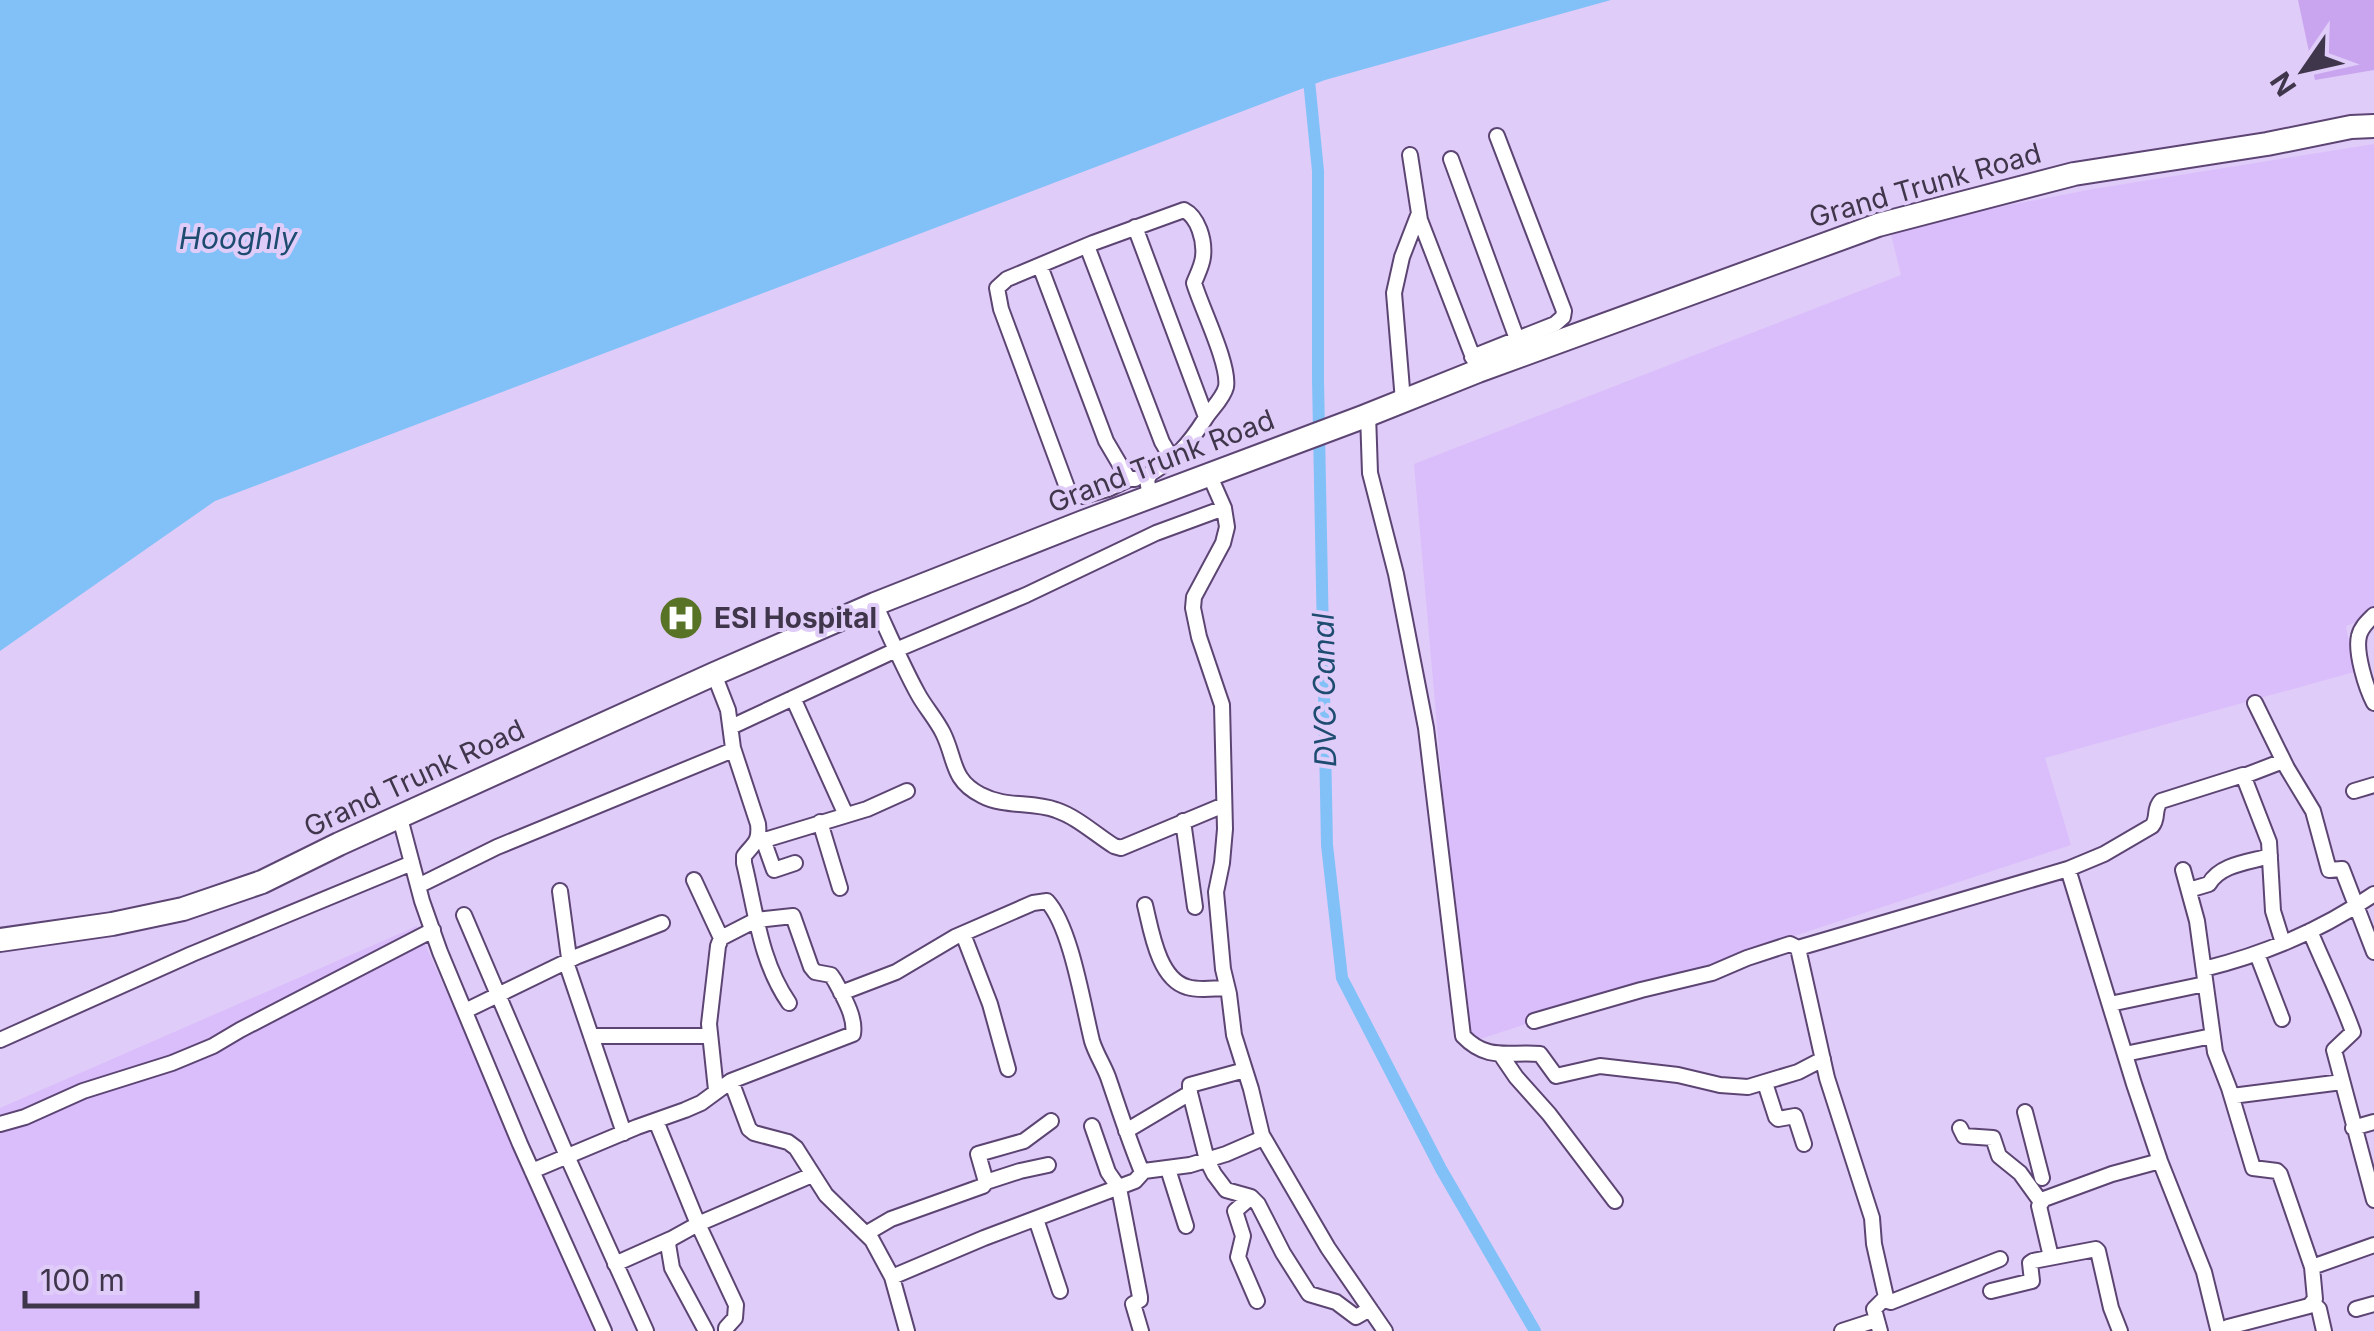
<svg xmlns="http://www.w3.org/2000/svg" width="2374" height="1331" font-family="Inter,sans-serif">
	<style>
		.built { fill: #dabefb }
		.green { fill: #c8a5ee }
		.water { fill: #82c1f8 }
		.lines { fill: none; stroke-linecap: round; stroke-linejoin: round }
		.canal { stroke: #82c1f8; stroke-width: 12 }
		.street-casing { stroke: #5c4573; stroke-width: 18 }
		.primary-casing { stroke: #5c4573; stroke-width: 26 }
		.street { stroke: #fff; stroke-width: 14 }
		.primary { stroke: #fff; stroke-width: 22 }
		.labels { text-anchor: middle; stroke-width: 8; stroke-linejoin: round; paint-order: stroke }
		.street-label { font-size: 28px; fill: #40364c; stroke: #e0ccf8 }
		.poi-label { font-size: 28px; font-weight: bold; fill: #40364c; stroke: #e0ccf8; text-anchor: start }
		.water-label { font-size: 30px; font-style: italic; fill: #1e4c71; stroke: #e0ccf8 }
	</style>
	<rect width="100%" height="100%" fill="#e0ccf8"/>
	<path class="built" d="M2374,144V615L2346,626L2354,672L2045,758L2071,845L1465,1044L1414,464L1901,275L1891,235L1963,214L2093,189Z
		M417,926L598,1331H0V1108Z"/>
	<path class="green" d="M2298,0H2374V70L2315,80Z"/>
	<path class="water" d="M0,0H1611L1325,80L215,501L0,651Z"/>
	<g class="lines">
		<path class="canal" d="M1308,70L1318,171V380L1327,845L1342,978L1441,1169L1535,1331"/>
		<defs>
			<path id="street" d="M1410,155L1420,220L1476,365
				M1451,159L1517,339
				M1135,227L1206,417
				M1087,246L1162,442L1172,459
				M1040,266L1106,441L1126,475L1129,479H1135
				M1472,357L1555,324L1563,317L1564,311L1497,136
				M1403,401L1394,293L1402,257L1419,213
				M1368,414L1370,473L1396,574L1426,728L1463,1036C1488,1062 1509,1051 1540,1054L1556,1076L1600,1066L1678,1075L1720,1085L1748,1087L1798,1072L1823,1059
				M1209,474L1224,508L1227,527L1223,543L1194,597L1193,608L1199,637L1222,705L1225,829L1222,863L1216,892L1223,969L1229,994L1234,1035L1251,1089L1262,1135L1328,1248L1385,1331
				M1129,479L1108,489L1082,496H1073L1068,490L1001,309L997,288L1007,279L1093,243L1184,210C1198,217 1205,240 1203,257C1202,266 1197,275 1194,283C1201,307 1230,365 1226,387C1223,399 1211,409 1205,419C1188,446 1177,457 1150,474L1147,480L1150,496
				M875,604C889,634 902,665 918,694C925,707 936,719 943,733C956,759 951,780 981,795C1005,808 1031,801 1056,810C1077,817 1095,834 1114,846L1121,848L1224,805
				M2374,615C2368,621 2361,627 2359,636C2355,652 2366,688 2374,703
				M714,674L728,710L733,748L758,824C760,842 754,843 744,856V863C756,912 760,961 789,1003
				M793,698L846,815
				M2255,703L2287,768L2313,811L2329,870L2342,869L2374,952
				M731,727L896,650L1026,595L1156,533L1224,508
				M2244,776L2283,761
				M2354,791L2374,785
				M400,818L422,901L440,952L520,1144L604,1331
				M1183,821L1195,907
				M820,822L840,888
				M759,837L768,839L867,809L907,791
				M758,841L764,842L774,870L795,863
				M2068,869L2104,854L2152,826C2159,818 2153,809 2161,801L2243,775L2269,842L2273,911L2283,943
				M2183,870L2197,921L2215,1052L2229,1088L2253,1168L2277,1171L2280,1174L2312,1267L2315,1299L2309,1306L2228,1327L2221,1331
				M694,880L721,938
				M418,886L497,847L733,750
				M2189,890L2209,884C2220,864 2250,862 2270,856
				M560,891L569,958L566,962L624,1133
				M1145,905C1151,929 1158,979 1187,987C1199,991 1214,988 1227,988
				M464,915L567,1156L646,1331
				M2310,931C2324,965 2341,998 2353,1032L2334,1050L2374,1200
				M963,934L990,1004L1008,1069
				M2257,954L2282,1019
				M2204,969C2265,954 2322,930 2374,894
				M841,993L896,972L955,937L1033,903L1047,901C1071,927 1083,1005 1092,1041C1096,1054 1103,1064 1108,1077C1119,1109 1129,1141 1142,1172
				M2110,1004L2205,984
				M465,1011L578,956L662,923
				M1534,1021L1641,990L1712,973L1747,958L1790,944L1798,948
				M591,1036H709
				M0,1040L192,954L412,863
				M2125,1054L2212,1036
				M1501,1055L1516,1077L1549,1114L1615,1201
				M731,1081L749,1129L754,1133L788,1142L796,1148L826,1195L872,1240L892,1277L907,1331
				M1765,1083L1776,1117L1778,1119L1795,1116L1804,1144
				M1190,1093L1207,1160L1214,1174L1226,1190L1251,1197L1258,1204L1283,1253L1309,1294L1336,1302L1356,1317L1370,1309
				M2232,1096L2342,1082
				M2025,1112L2042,1178
				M656,1121L698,1224L736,1305L735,1318L726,1328V1331
				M0,1124L25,1117L83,1091L172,1063L213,1046L240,1030L433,930
				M1092,1126L1108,1172L1119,1188L1140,1297V1300L1133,1304L1141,1331
				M1960,1128L1964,1136L1993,1138L1999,1156L2020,1173L2041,1202
				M2353,1128L2374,1122
				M1126,1131L1190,1093V1085L1245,1070
				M1168,1169L1186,1226
				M532,1171L637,1127L685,1110L701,1103L731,1081L853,1034C856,1017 843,996 835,981L831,975L815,972L811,967L793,916L756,920L721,938L718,946L709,1024L716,1090
				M986,1182L1020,1171L1048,1165
				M1251,1197L1235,1211L1243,1236L1238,1257L1257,1301
				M1036,1219L1060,1291
				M867,1233L891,1219L983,1186L986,1182L978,1154L1024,1141L1051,1121
				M2051,1257L2039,1206L2044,1199L2112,1174L2160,1161
				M615,1264L671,1239
				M2312,1267L2374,1245
				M892,1277L984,1238L1135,1181L1144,1171L1190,1165L1226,1154L1263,1138
				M1991,1291L2032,1281L2030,1263L2033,1261L2096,1249L2098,1251L2111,1308L2120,1331
				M1884,1300L1891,1302L2000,1259
				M2313,1303L2319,1309L2324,1331
				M2356,1309L2374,1304
				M706,1331L672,1268L668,1244L671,1239L698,1224L812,1175
				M1842,1331L1876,1320
				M1880,1331L1874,1309L1886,1297L1874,1244L1872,1218L1827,1078L1798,948L2068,869L2134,1084L2160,1161L2204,1272L2218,1329"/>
			<path id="primary" d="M0,940L112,924L183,909L262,882L339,844L714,674L875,604L1083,522L1363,417L1478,371L1878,225L2074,174L2267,144L2351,127L2374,126"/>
		</defs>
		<use href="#street" class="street-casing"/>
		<use href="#primary" class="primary-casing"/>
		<use href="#street" class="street"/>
		<use href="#primary" class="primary"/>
	</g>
	<defs>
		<symbol id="hospital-disc" viewBox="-11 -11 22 22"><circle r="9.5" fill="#597326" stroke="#e0ccf8"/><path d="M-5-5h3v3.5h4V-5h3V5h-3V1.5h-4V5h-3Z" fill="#fff"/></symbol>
	</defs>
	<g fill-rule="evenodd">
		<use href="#hospital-disc" x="656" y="593" width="50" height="50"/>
	</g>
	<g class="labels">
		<g class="street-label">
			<text transform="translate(1925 185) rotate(-16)" y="10">Grand Trunk Road</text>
			<text transform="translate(1161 461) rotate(-21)" y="10">Grand Trunk Road</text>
			<text transform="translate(414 778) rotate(-25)" y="10">Grand Trunk Road</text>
		</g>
		<g class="poi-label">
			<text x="714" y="628">ESI Hospital</text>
		</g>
		<g class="water-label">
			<text x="238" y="249">Hooghly</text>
			<text transform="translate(1325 690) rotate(-91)" y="10">DVC Canal</text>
		</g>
	</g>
	<g transform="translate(2304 70) rotate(236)" stroke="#e0ccf8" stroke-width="8" paint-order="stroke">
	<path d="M0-8L18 38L0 25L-18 38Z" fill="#40364c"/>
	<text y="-15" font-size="28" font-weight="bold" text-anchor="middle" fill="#40364c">N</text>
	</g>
	<path d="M25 1291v15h172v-15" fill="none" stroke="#40364c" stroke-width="5"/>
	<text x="40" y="1291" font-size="30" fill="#40364c" stroke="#e0ccf8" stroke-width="8" paint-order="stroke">100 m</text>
</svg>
